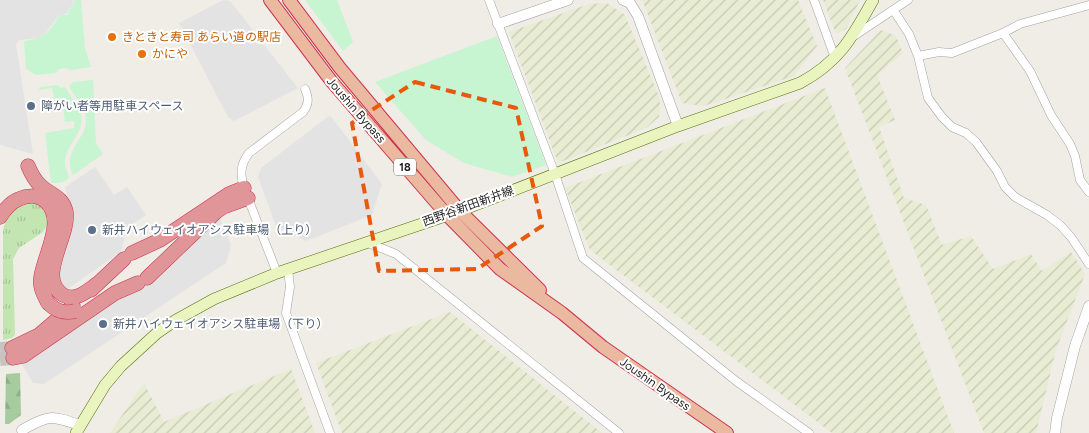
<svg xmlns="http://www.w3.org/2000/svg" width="1089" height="433" font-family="Figtree,'Noto Sans JP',sans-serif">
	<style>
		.farmland { fill: url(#farmland-furrows) }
		.grass { fill: url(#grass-tufts) }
		.forest { fill: url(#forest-firs) }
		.park { fill: #c7f5d1 }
		.parking { fill: #e3e3e3 }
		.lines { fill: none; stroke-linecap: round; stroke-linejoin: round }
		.motorway-tunnel { stroke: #c5c4be; stroke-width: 14; stroke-dasharray: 14 7; stroke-linecap: butt }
		.minor-casing { stroke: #a3a3a3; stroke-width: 9 }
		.tertiary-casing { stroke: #a3a3a3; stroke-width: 11 }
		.secondary-casing { stroke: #576e0e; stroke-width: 12 }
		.trunk-casing { stroke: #cc3453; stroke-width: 14 }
		.motorway-casing { stroke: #cc3453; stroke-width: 15 }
		.minor { stroke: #fff; stroke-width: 8 }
		.tertiary { stroke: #fff; stroke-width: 10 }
		.secondary { stroke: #eaf4bf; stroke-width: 11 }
		.trunk { stroke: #eab99f; stroke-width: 12 }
		.motorway { stroke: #e09598; stroke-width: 14 }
		.motorway-bridge-casing { stroke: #cc3453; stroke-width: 15; stroke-linecap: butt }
		.motorway-bridge { stroke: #e09598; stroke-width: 14 }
		.marked { fill: none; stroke: #e8590c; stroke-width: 4; stroke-dasharray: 10 6; stroke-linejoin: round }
		.food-dot { fill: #e8710a; stroke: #fff; stroke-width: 2 }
		.service-dot { fill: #5c6f8a; stroke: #fff; stroke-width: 2 }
		.labels { text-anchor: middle; stroke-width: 4; stroke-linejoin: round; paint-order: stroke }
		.shield { fill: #fff; stroke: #626262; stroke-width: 1 }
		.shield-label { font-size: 11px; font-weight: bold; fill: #1f1f1f }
		.food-label { font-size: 12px; fill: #c56008; stroke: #fff; text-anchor: start }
		.service-label { font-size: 12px; fill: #4e5e75; stroke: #fff; text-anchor: start }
		.street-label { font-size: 12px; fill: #1f1f1f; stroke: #fff }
	</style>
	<defs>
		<pattern id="farmland-furrows" width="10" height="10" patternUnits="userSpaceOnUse" patternTransform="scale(1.25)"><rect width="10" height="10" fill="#e7ecd3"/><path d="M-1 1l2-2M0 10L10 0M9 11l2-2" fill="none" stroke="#c6cab5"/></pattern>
		<pattern id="grass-tufts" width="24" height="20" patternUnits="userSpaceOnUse" patternTransform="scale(1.25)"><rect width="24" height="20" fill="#c3e5b1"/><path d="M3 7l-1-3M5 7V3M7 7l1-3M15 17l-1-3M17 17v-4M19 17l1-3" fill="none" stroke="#a7c498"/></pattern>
		<pattern id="forest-firs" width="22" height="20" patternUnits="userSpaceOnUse" patternTransform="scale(1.25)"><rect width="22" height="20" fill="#a5cb9e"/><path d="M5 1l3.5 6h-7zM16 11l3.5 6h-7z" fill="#8eae88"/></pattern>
	</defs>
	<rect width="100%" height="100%" fill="#efede6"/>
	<path class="farmland" d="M640,0H798L817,46L794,76L704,106L682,103L643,2Z
		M823,0H860L846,29L836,34Z
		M607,3L625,15L660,99L659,117L646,128L558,163L509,32L589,4Z
		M881,30L896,36L903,53L877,75L895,120L879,127L904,198L926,205L942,245L971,236L993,269L1031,254L1042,271L1071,252L1085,274L1056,350L1036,433H984L845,68Z
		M825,88L954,433H832L590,250L565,188Z
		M450,312L602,433H342L316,363Z
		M291,369L315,433H110L144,383L164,422Z"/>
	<path class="grass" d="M31,201L40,205L47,211V225L43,232L19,248L13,259L15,335L12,338L3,340V230L6,219L14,206Z"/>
	<path class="forest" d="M20,373L21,415L9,424H5L6,374Z"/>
	<path class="park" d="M74,0H81L85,48L91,67L70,70L67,68L59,69L56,73L36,75L26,69L24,41C45,38 50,32 60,14L68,15L69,9L74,7Z
		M305,0H337L353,42L343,51Z
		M497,36L546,165L512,177L464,163L426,140L375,82Z
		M93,80L96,143L103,154L73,175C60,148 92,138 85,113C82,104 74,95 69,86L73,82Z
		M58,85L61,88L65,87C70,96 78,105 81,115C85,134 65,144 65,163C65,167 68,173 69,178C63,183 59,183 51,183L45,133L74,128V121L65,122L62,98H54L52,88L39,90L40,87Z"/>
	<path class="parking" d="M0,0H73L74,7L69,8L67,14H60L45,34L38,38L20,40L16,44L33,154L0,145Z
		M223,0L230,1L298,88L234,121L228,117L179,23Z
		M330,115L382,184L372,215L306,241L276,226L258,177L261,168Z
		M95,167L114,195L127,187L146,215L127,228L121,252L66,290L58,278L71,212L65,187Z
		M219,216L231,245L226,263L44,384L33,383L21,363L119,297L133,291L143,289Z"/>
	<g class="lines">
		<path class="motorway-tunnel" d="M0,349L12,348
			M0,359L13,358"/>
		<defs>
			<path id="minor" d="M489,0L555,174L583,258L736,381L809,433
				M814,0L835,58
				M894,11L909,34L918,56L928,98L942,117L952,127L966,133L976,142L997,171L1005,187L1015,197L1047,215L1060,225L1071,237L1089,264
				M1003,33L1030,71L1051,115L1070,144L1075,156L1080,180L1089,192
				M854,36L908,0
				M918,56L939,52L952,53L1003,33L1020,24L1089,5
				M366,242L396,254L619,433
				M288,269L290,287L286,313L330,433
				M277,273L244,188C240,174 240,165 249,153L303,112C309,104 309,98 305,89"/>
			<path id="tertiary" d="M623,0L630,3L638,16L678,126
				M498,24L568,0
				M22,430C49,415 51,415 79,425
				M1055,433L1057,418L1075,346L1089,306"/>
			<path id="secondary" d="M76,433L105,385L121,366L157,333L176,320L214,299L277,273L460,211L678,126L800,83C839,62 852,38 873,0"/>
			<path id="trunk" d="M270,0L332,82L447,215L500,269L562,313L603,347L727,433
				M289,0L340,68L460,211L540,290"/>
			<path id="motorway" d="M28,166C31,173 34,180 40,185C50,195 63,196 66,212C70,236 36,278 63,295C76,302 87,291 97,284
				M0,217C5,209 11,202 19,199C28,195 38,195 45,201C67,218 44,255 41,277C39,287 44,295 48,303
				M132,253L160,240L229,194L244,188
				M147,278L216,212L223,207L248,198
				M91,290L124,259
				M12,348L39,335L73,306
				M13,358L23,356L115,293L138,283"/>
		</defs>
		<use href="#minor" class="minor-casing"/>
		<use href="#tertiary" class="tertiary-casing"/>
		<use href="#secondary" class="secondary-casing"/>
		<use href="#trunk" class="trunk-casing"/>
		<use href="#motorway" class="motorway-casing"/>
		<use href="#minor" class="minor"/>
		<use href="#tertiary" class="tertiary"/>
		<use href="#secondary" class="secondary"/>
		<use href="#trunk" class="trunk"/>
		<use href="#motorway" class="motorway"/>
		<defs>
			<path id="motorway-bridge" d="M48,303C56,311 64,314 75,311"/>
		</defs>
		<use href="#motorway-bridge" class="motorway-bridge-casing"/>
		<use href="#motorway-bridge" class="motorway-bridge"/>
	</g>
	<path class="marked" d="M415,82L516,108L542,226L477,269L379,271L352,123Z"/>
	<g class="food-dot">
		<circle cx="112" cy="37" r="5"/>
		<circle cx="142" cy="54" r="5"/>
	</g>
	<g class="service-dot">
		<circle cx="31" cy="106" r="5"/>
		<circle cx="92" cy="230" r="5"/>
		<circle cx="103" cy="324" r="5"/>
	</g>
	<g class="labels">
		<rect class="shield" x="394" y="158.5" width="22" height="17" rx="4"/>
		<g class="shield-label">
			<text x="405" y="171">18</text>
		</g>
		<g class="food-label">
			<text x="122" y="41">きときと寿司 あらい道の駅店</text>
			<text x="152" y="58">かにや</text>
		</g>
		<g class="service-label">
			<text x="41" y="110">障がい者等用駐車スペース</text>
			<text x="102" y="234">新井ハイウェイオアシス駐車場（上り）</text>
			<text x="113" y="328">新井ハイウェイオアシス駐車場（下り）</text>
		</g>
		<g class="street-label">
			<text transform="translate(356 110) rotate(49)" y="4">Joushin Bypass</text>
			<text transform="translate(468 206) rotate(-20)" y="4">西野谷新田新井線</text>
			<text transform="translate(655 384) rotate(35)" y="4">Joushin Bypass</text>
		</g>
	</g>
</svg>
